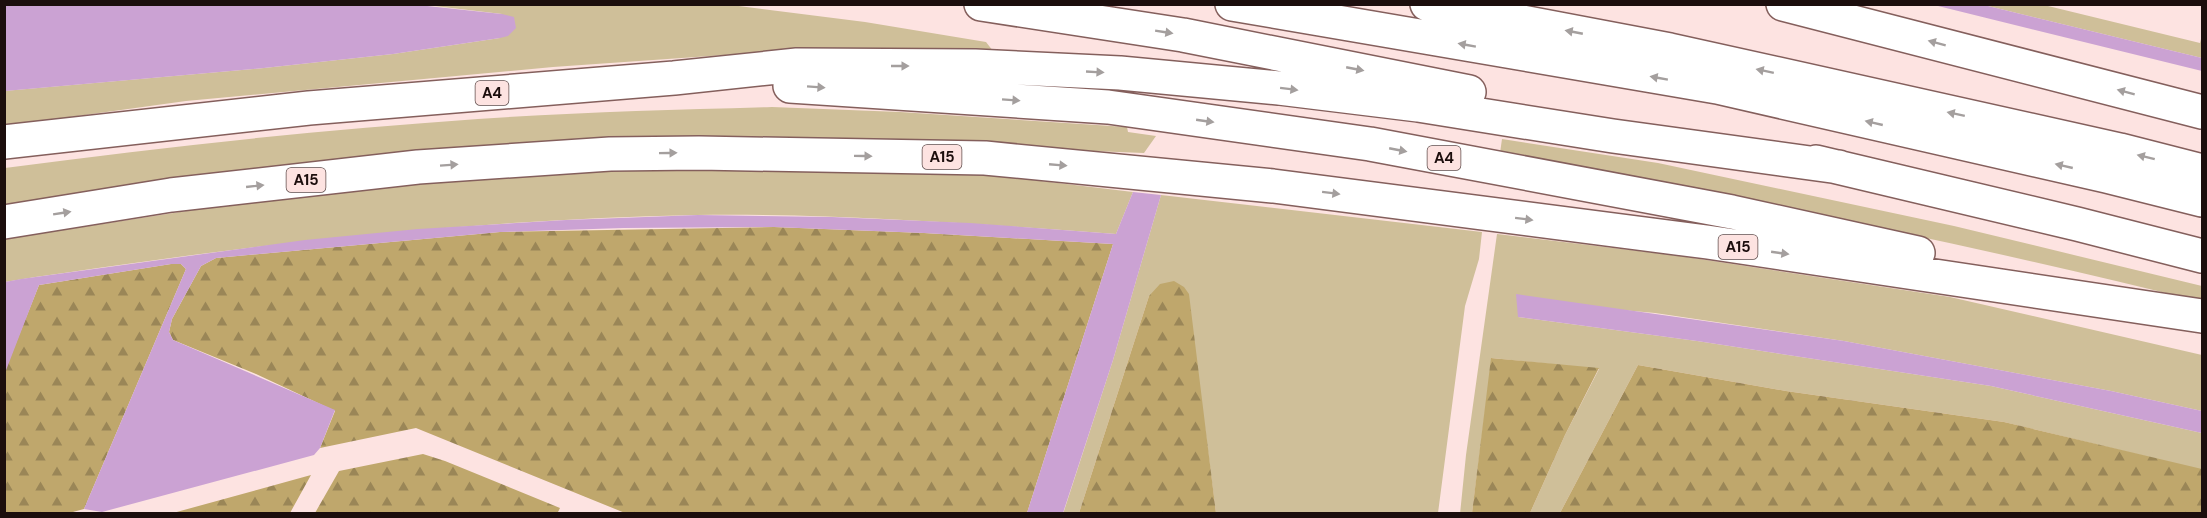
<svg xmlns="http://www.w3.org/2000/svg" width="2207" height="518" font-family="'DM Sans',sans-serif">
	<style>
		.grass { fill: #cfbf99 }
		.forest { fill: url(#forest-firs) }
		.water { fill: #cba2d3 }
		.lines { fill: none; stroke-linecap: round; stroke-linejoin: round }
		.highway-casing { stroke: #845f5c; stroke-width: 36 }
		.highway { stroke: #fff; stroke-width: 33 }
		.oneway { fill: #a49f9e }
		.labels { text-anchor: middle; stroke-width: 4.5; stroke-linejoin: round; paint-order: stroke }
		.shield { fill: #fde3e1; stroke: #604e4d; stroke-width: 1.5 }
		.shield-label { font-size: 15px; font-weight: bold; fill: #1c0e0d }
	</style>
	<defs>
		<pattern id="forest-firs" width="22" height="20" patternUnits="userSpaceOnUse" patternTransform="scale(1.5)"><rect width="22" height="20" fill="#bfa76c"/><path d="M5 1l3.5 6h-7zM16 11l3.5 6h-7z" fill="#9a8657"/></pattern>
	</defs>
	<rect width="100%" height="100%" fill="#fde3e1"/>
	<path class="grass" d="M418,4L731,5L865,22L986,42L993,51H780L553,67L186,101L5,126L4,91L264,68L393,54L500,38L502,14Z
		M2028,4L2048,5V6L2200,43L2202,35V58L1984,5Z
		M772,107L900,112L1127,127L1128,132L1156,136L1144,153L893,143L5,207V168C162,147 319,130 478,119C576,112 674,110 772,107Z
		M1502,139L1658,163L1954,226L2202,286V302C1970,244 1735,197 1500,153Z
		M785,165L941,169L1133,192L1116,234C977,224 836,213 696,215C505,219 315,237 127,264C86,270 45,275 5,282V239L251,201L438,178Z
		M1161,195L1482,232L1479,259L1465,306L1438,513H1216L1205,428L1149,296L1079,513L1063,514L1113,360Z
		M1497,234L1680,256L1950,297L2202,355V411L2111,391L1844,341L1655,313L1611,309L1518,317L1697,341L1991,386L2202,433V470L2004,422L1786,391L1638,365L1560,513H1530L1565,435L1599,369L1492,358L1472,513L1460,514L1466,455Z"/>
	<path class="forest" d="M774,227L924,233L1113,244L1027,513H625L416,428L320,448L335,411L256,374L173,340L169,332L172,319L201,266L216,258L500,232Z
		M171,264H181L186,269L84,509L69,513H5L4,373L39,285Z
		M1174,281L1184,287L1189,294L1216,513H1079L1149,296L1160,284Z
		M1491,358L1599,368L1565,435L1530,513H1472Z
		M1638,365L1786,391L2004,422L2202,469V513H1560Z
		M423,454L445,461L560,508L557,514L315,513L339,471Z
		M311,475L290,513H173Z"/>
	<path class="water" d="M418,5L502,14L514,17L516,28L508,36L500,38L393,54L264,68L5,91V5Z
		M1934,5H1984L2202,58V71Z
		M1133,192L1161,195L1113,360L1063,513H1027L1113,244L924,233L774,227L624,228L500,232L216,258L201,266L172,319L169,332L173,340L335,410L320,448L314,455L102,512L84,509L186,269L181,264H171L39,285L5,373V282L21,279L305,240L418,229L566,220L698,215L832,217L970,223L1116,234Z
		M1516,294L1844,341L2111,391L2202,411V433L1991,386L1697,341L1518,317Z"/>
	<g class="lines">
		<defs>
			<path id="highway" d="M981,4L1183,35L1469,92
				M1232,4L1717,87L2106,176L2202,200
				M1427,4L1670,50L2120,150L2202,171
				M1783,4L2202,112
				M790,86L1108,107L1370,144L1732,212L1918,253
				M4,142L309,108L674,78L797,65L975,66L1120,73L1279,88L1418,105L1613,136L1839,167
				M1816,162L2077,224L2202,256
				M4,222L171,195L418,167L610,154L699,153L985,158L1273,186L1707,242L2202,316"/>
		</defs>
		<use href="#highway" class="highway-casing"/>
		<use href="#highway" class="highway"/>
	</g>
	<defs><path id="oneway-solid" d="M-6-.8H1V-3.2L6.5 0L1 3.2V.8H-6Z" transform="scale(1.5)"/></defs>
	<g class="oneway">
		<use href="#oneway-solid" transform="translate(1164 32) rotate(9)"/>
		<use href="#oneway-solid" transform="translate(1574 32) rotate(-169)"/>
		<use href="#oneway-solid" transform="translate(1937 43) rotate(-165)"/>
		<use href="#oneway-solid" transform="translate(1467 45) rotate(-170)"/>
		<use href="#oneway-solid" transform="translate(900 66)"/>
		<use href="#oneway-solid" transform="translate(1355 69) rotate(11)"/>
		<use href="#oneway-solid" transform="translate(1765 71) rotate(-168)"/>
		<use href="#oneway-solid" transform="translate(1095 72) rotate(3)"/>
		<use href="#oneway-solid" transform="translate(1659 78) rotate(-170)"/>
		<use href="#oneway-solid" transform="translate(816 87) rotate(4)"/>
		<use href="#oneway-solid" transform="translate(1289 89) rotate(7)"/>
		<use href="#oneway-solid" transform="translate(2126 92) rotate(-165)"/>
		<use href="#oneway-solid" transform="translate(1011 100) rotate(4)"/>
		<use href="#oneway-solid" transform="translate(1956 114) rotate(-168)"/>
		<use href="#oneway-solid" transform="translate(1205 121) rotate(8)"/>
		<use href="#oneway-solid" transform="translate(1874 123) rotate(-167)"/>
		<use href="#oneway-solid" transform="translate(1398 150) rotate(11)"/>
		<use href="#oneway-solid" transform="translate(668 153) rotate(-1)"/>
		<use href="#oneway-solid" transform="translate(863 156) rotate(1)"/>
		<use href="#oneway-solid" transform="translate(2146 157) rotate(-166)"/>
		<use href="#oneway-solid" transform="translate(449 165) rotate(-4)"/>
		<use href="#oneway-solid" transform="translate(1058 165) rotate(5)"/>
		<use href="#oneway-solid" transform="translate(2064 166) rotate(-167)"/>
		<use href="#oneway-solid" transform="translate(255 186) rotate(-6)"/>
		<use href="#oneway-solid" transform="translate(1331 193) rotate(7)"/>
		<use href="#oneway-solid" transform="translate(62 213) rotate(-9)"/>
		<use href="#oneway-solid" transform="translate(1524 219) rotate(7)"/>
		<use href="#oneway-solid" transform="translate(1780 253) rotate(8)"/>
	</g>
	<g class="labels">
		<g class="shield">
			<rect x="475.5" y="81" width="33" height="24" rx="4.5"/>
			<rect x="922.5" y="145" width="39" height="24" rx="4.5"/>
			<rect x="1427.5" y="146" width="33" height="24" rx="4.5"/>
			<rect x="286.5" y="168" width="39" height="24" rx="4.5"/>
			<rect x="1718.5" y="235" width="39" height="24" rx="4.5"/>
		</g>
		<g class="shield-label">
			<text x="492" y="98">A4</text>
			<text x="942" y="162">A15</text>
			<text x="1444" y="163">A4</text>
			<text x="306" y="185">A15</text>
			<text x="1738" y="252">A15</text>
		</g>
	</g>
	<rect width="2207" height="518" fill="none" stroke="#1c0e0d" stroke-width="12"/>
</svg>
